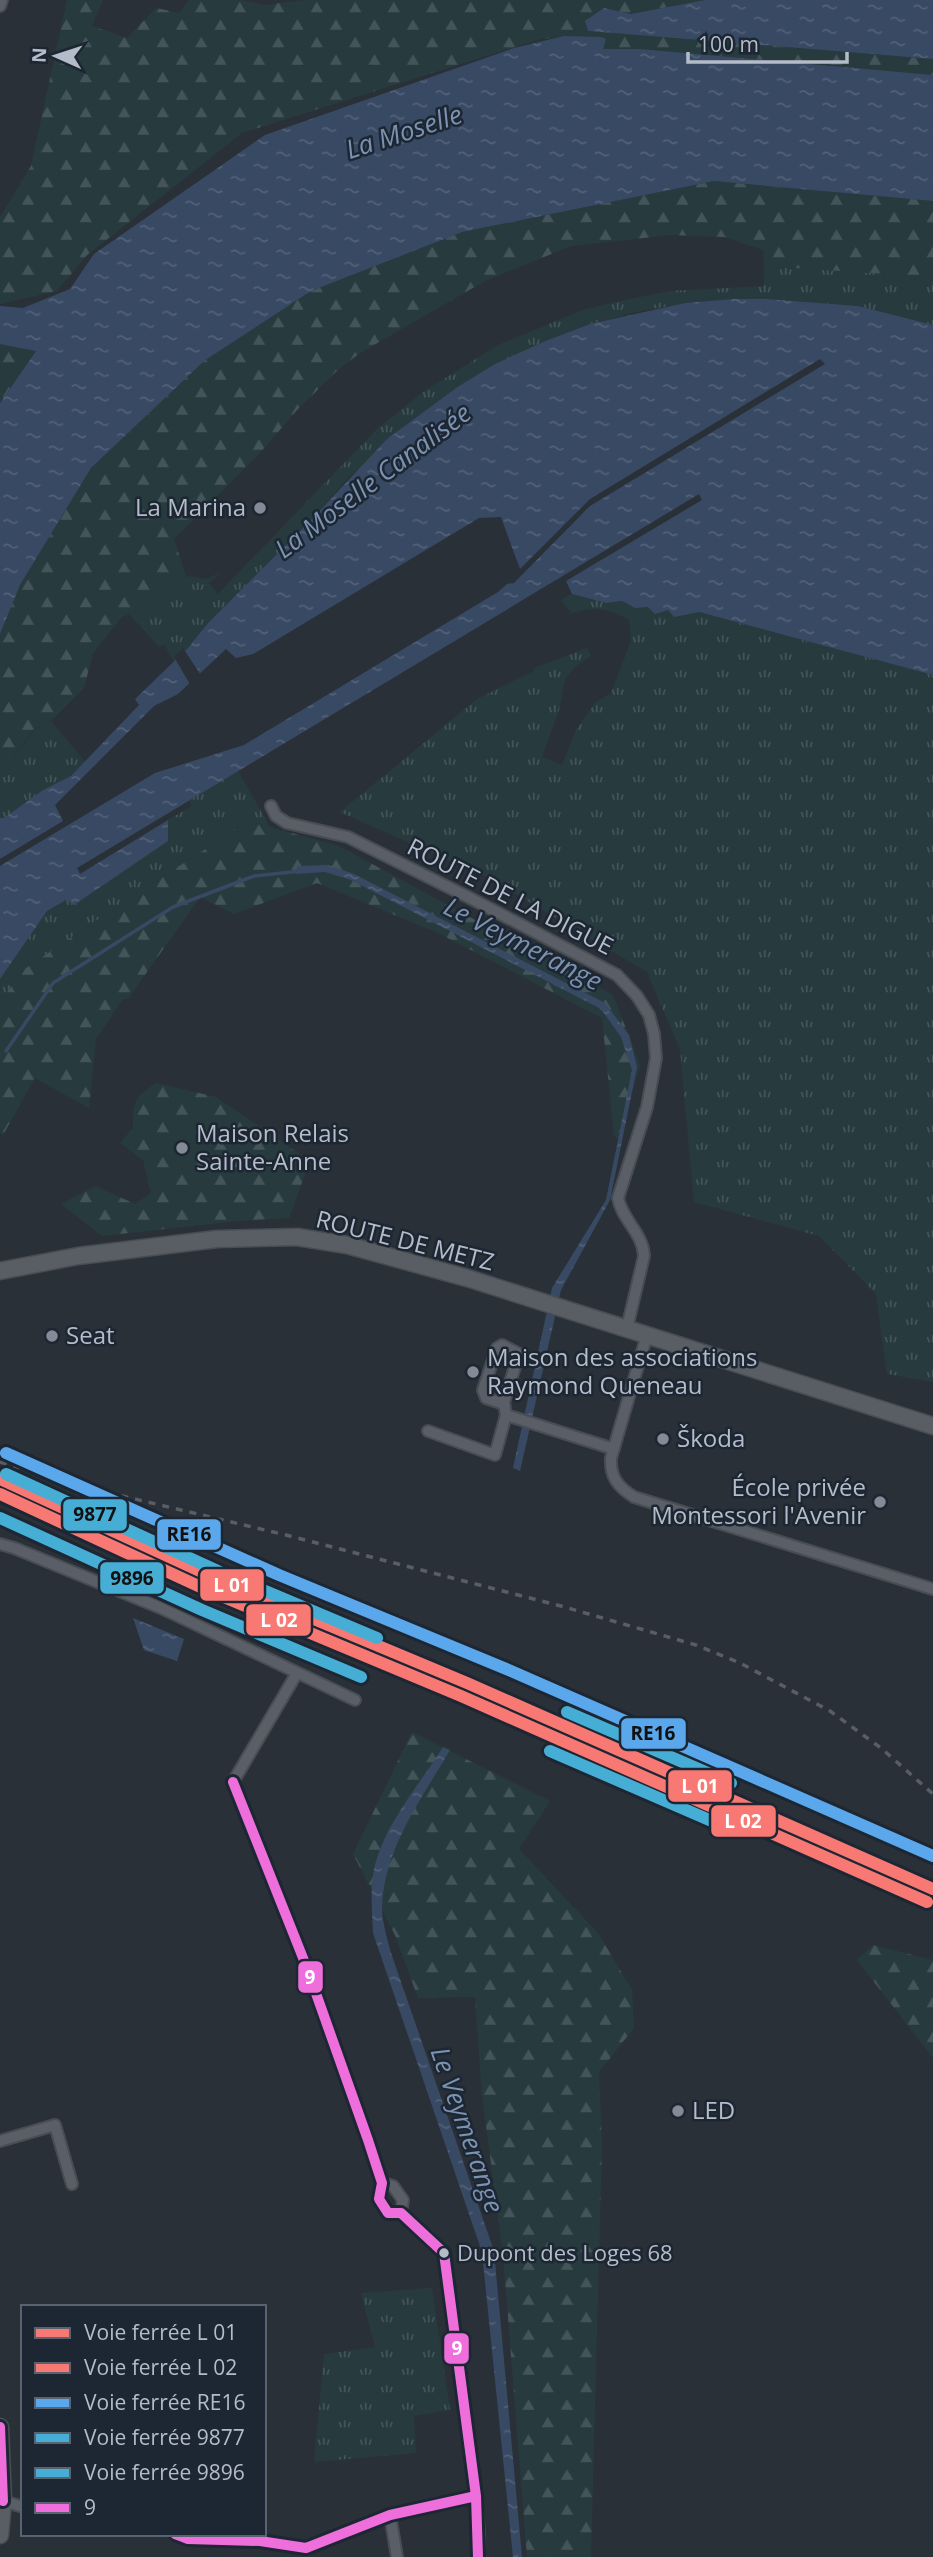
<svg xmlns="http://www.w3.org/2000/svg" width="933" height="2557" font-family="'Open Sans',sans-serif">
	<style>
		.grass { fill: url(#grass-tufts) }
		.forest { fill: url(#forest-firs) }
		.water { fill: url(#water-ripples) }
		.pier { fill: #2a3038 }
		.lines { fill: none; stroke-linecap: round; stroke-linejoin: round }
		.stream { stroke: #384963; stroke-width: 3.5 }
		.street-casing { stroke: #484c53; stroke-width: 14 }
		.secondary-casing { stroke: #484c53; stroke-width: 19 }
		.street { stroke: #5a5e66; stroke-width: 10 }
		.secondary { stroke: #595d64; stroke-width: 16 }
		.rail { stroke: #595d64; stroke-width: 3.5; stroke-dasharray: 7 7; stroke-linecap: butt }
		.bus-1-casing { stroke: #1d2633; stroke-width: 16 }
		.bus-1 { stroke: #ee6fdb; stroke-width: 10 }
		.rail-1-casing { stroke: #1d2633; stroke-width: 18 }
		.rail-2-casing { stroke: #1d2633; stroke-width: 18 }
		.rail-3-casing { stroke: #1d2633; stroke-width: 18 }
		.rail-4-casing { stroke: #1d2633; stroke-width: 18 }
		.rail-5-casing { stroke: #1d2633; stroke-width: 18 }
		.rail-1 { stroke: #f87974; stroke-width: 12 }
		.rail-2 { stroke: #f87974; stroke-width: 12 }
		.rail-3 { stroke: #5aa8eb; stroke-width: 12 }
		.rail-4 { stroke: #46aed5; stroke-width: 12 }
		.rail-5 { stroke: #46aed5; stroke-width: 12 }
		.poi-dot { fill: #848b96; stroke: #1d2633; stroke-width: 2.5 }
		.bus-dot { fill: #b4bcc9; stroke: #1d2633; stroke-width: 2.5 }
		.labels { text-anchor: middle; stroke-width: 5; stroke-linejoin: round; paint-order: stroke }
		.bus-label { font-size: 22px; fill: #b4bcc9; stroke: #1d2633; text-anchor: start }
		.poi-label { font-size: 24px; fill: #b4bcc9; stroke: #1d2633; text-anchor: start }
		.street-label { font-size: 24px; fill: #b4bcc9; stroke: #1d2633 }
		.water-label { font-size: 26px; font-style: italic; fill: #7c92b1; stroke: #1d2633 }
		.line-badge { stroke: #1d2633; stroke-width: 2.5 }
		.badge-label { font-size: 19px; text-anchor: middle; font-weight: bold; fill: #fff }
		.pale-badge-label { font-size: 19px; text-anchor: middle; font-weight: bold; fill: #111 }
	</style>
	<defs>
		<pattern id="grass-tufts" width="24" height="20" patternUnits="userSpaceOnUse" patternTransform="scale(1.75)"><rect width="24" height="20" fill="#273a3e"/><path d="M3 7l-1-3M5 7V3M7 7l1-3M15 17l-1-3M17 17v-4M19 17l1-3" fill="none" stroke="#445559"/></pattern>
		<pattern id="forest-firs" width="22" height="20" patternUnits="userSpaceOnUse" patternTransform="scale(1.75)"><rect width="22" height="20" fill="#273a3e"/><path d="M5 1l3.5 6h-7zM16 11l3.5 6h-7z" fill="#445559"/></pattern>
		<pattern id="water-ripples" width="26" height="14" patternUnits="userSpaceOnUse" patternTransform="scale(1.75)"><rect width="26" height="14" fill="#384963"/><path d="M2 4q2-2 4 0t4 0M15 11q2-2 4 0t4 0" fill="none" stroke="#526178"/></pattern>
	</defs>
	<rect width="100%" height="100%" fill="#2a3038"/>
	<path class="grass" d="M764,266L887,274L933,283V325L858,306L767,299H734L685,303L636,312L590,324L543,342L495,364L459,386L350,476L310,521L209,622L189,648L174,662L164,644L159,647L129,614L155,603L186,576L207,579L221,572L209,583L218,594L377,429L423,392L498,345L583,310L620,301L670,291L764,286Z
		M572,594L606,603L622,601L635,608L648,607L698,612L933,675V1382L887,1374L876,1294L819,1236L694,1202L680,1049L647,972L487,877L340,812L477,699L534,671V668L587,648L591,656L575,667L565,679L559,710L542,757L562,765L576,730L595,703L611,693L631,641L629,620C609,608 594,606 572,613L561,600Z
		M51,721L85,762L71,776L43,790L4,819L0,818V775L36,728Z
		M238,771L270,827L249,821L142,890L20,972L0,1004V979L47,911L67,900L74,905L167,841L168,820L192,806L189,800Z
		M432,2288L450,2410L414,2416L416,2453L314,2462L324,2354L375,2347L361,2293Z"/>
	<path class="forest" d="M67,0H103L92,26L127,38L156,8L180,13L188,0H241L265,5L303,0H705L631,14L604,8L588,31L933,59V75L640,49H602L564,36L537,40L242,133L86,256L57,291L0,304V217L31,166Z
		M714,181L933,201V283L887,274L764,266L763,250L724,237L671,235L571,246L485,281L360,353L339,369L297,410L260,453L174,539L186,576L155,603L122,617L93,653L84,688L51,721L35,728L0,775V634L20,585L91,468L204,361L311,291L462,232Z
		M0,344L36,350L0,403Z
		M249,821L339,846L613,995L640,1065L619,1140L614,1136L602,1018L438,933L317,883L234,914L200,897L128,999H123L96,1039L89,1108L35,1078L3,1135L0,1132V1004L20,972L142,890Z
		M156,1083L216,1097L310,1161L289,1218L238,1221L102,1236L61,1204L95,1186L135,1204L151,1193L143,1160L120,1143L133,1128C133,1102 134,1098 156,1083Z
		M412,1732L550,1801L519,1849L598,1933L632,1990L634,2028L599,2072L602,2144L591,2557H527L503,2255L482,2095L475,1997L418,1998L395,1935L353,1854Z
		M873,1945L933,1960V2058L857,1960Z"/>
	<path class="water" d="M705,0H933V59L588,31L585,21L604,8L631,14Z
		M564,36L601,37L606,39L603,49H640L933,75V201L714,181L462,232L311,291L204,361L91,468L20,585L0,634V403L36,351L0,344V306L23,308L70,289L94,254L265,135L514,48Z
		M734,299H767L858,306L933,325V675L699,612L674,617L668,610L655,614L648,607L635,608L622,601L606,603L572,594L566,581L702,500L699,494L77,868L80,874L168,820V841L74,905L66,900L47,911L0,979V866L155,773L244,745L498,592L507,584L514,583L590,506L825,364L820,359L590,499L520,569L501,517L479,518L253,654L236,658L226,649L178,694L154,706L55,805L63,821L0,859V818H4L43,790L71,776L139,705L135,699L188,648L209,622L310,521L387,439L459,386L495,364L543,342L590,324L685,303Z
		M328,865L354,874L605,1003L629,1035L637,1067L610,1200L561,1290L520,1471L513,1468L552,1288L606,1200L632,1070L621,1037L601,1009L351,880L325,872L296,874L297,866Z
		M133,1618L184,1639L177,1661L144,1650Z
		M443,1747L450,1750C421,1800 384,1848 382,1908C382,1921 387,1937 390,1950L494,2251L522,2557H513L482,2252L373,1933C372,1908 369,1883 377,1858C390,1818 421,1782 443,1747Z"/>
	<path class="pier" d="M183,648L202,677L191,686L174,657Z"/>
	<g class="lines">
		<path class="stream" d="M6,1051L53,983L173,907L254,876L301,871"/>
		<defs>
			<path id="street" d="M0,6L2,0
				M271,806L276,816L287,823L348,837L468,897L617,975L637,996L649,1015L654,1034L656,1058L647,1107L618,1198C622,1220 643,1233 644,1256L627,1328
				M647,1335L611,1458C610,1477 618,1487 634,1497L933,1589
				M504,1402L501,1403L486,1398L483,1390L497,1348L502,1345L519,1354L504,1402L506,1415
				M428,1431L495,1455L506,1415L614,1449
				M0,1544L14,1548L161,1608L355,1700
				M297,1673L233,1782L307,1968L368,2140L382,2183L379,2199L388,2213H401L444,2253L476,2496L479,2533L478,2557
				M0,2141L55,2125L72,2184
				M382,2183L393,2186L403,2200L401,2213
				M3,2501L23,2507
				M390,2515L397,2557
				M174,2534L188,2539L260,2541L306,2548L390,2515L476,2496"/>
			<path id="secondary" d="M0,1271L78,1256L217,1239L297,1237L347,1245L467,1278L933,1426
				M0,2427L3,2501L0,2535"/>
		</defs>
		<use href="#street" class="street-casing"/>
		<use href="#secondary" class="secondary-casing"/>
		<use href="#street" class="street"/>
		<use href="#secondary" class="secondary"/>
		<path class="rail" d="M0,1462L89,1488L286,1535L561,1606L696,1645L740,1663L830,1711L881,1748L933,1794"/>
		<defs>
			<path id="bus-1" d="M233,1782L307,1968L368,2140L382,2183L379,2199L388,2213H401L444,2253L476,2496L478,2557
				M0,2427L3,2501
				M175,2534L188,2539L260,2541L306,2548L390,2515L476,2496"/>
		</defs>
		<use href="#bus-1" class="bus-1-casing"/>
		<use href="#bus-1" class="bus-1"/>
		<defs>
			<path id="rail-1" d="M0,1479L213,1577L467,1683L933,1889"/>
			<path id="rail-2" d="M0,1494L207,1590L461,1696L927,1902"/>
			<path id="rail-3" d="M6,1453L279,1575L511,1671L933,1856"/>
			<path id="rail-4" d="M6,1474L220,1572L377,1638
				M567,1712L731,1783"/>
			<path id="rail-5" d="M0,1518L202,1610L361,1677
				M550,1751L714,1822"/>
		</defs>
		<use href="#rail-1" class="rail-1-casing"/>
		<use href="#rail-2" class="rail-2-casing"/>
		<use href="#rail-3" class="rail-3-casing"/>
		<use href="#rail-4" class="rail-4-casing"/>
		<use href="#rail-5" class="rail-5-casing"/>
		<use href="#rail-1" class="rail-1"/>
		<use href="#rail-2" class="rail-2"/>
		<use href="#rail-3" class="rail-3"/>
		<use href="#rail-4" class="rail-4"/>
		<use href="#rail-5" class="rail-5"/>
	</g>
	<g class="poi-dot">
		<circle cx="260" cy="508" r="7"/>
		<circle cx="182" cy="1148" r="7"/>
		<circle cx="52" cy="1336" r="7"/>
		<circle cx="473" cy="1372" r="7"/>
		<circle cx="663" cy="1439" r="7"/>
		<circle cx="880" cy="1502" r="7"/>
		<circle cx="678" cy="2111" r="7"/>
	</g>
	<circle class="bus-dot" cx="444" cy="2253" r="6"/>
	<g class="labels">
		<g class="bus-label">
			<text x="457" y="2261">Dupont des Loges 68</text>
		</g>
		<g class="poi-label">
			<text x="246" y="516" text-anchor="end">La Marina</text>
			<text x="196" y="1142">Maison Relais<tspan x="196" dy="28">Sainte-Anne</tspan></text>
			<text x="66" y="1344">Seat</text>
			<text x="487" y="1366">Maison des associations<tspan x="487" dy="28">Raymond Queneau</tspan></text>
			<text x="677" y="1447">Škoda</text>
			<text x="866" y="1496" text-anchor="end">École privée<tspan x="866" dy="28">Montessori l'Avenir</tspan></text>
			<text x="692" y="2119">LED</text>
		</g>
		<g class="street-label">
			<text transform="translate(510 897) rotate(27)" y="8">ROUTE DE LA DIGUE</text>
			<text transform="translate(405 1241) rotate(14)" y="8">ROUTE DE METZ</text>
		</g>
		<g class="water-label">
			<text transform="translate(404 132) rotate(-18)" y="9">La Moselle</text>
			<text transform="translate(373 481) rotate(-37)" y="9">La Moselle Canalisée</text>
			<text transform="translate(523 944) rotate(27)" y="9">Le Veymerange</text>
			<text transform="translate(467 2130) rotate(71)" y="9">Le Veymerange</text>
		</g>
	</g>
	<g class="line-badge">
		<rect x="62" y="1498" width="66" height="34" rx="7" fill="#46aed5"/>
		<rect x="156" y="1518" width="66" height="33" rx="7" fill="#5aa8eb"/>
		<rect x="99" y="1561" width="66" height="34" rx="7" fill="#46aed5"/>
		<rect x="199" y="1568" width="66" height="34" rx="7" fill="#f87974"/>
		<rect x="245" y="1603" width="67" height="34" rx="7" fill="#f87974"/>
		<rect x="620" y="1717" width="67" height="33" rx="7" fill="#5aa8eb"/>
		<rect x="667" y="1769" width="66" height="34" rx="7" fill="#f87974"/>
		<rect x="710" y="1804" width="67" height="34" rx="7" fill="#f87974"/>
		<rect x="297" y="1960" width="27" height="34" rx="7" fill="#ee6fdb"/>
		<rect x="443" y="2332" width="27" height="33" rx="7" fill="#ee6fdb"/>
	</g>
	<g class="badge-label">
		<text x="232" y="1592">L 01</text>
		<text x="279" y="1627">L 02</text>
		<text x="700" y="1793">L 01</text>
		<text x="743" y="1828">L 02</text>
		<text x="310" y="1984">9</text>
		<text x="457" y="2355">9</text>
	</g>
	<g class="pale-badge-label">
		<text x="95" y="1521">9877</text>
		<text x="189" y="1541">RE16</text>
		<text x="132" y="1585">9896</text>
		<text x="653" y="1740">RE16</text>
	</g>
	<rect x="21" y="2305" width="245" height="231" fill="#1d2633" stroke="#59626f" stroke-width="2"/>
	<rect x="35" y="2328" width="35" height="10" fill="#f87974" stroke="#59626f" stroke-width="2"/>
	<text x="84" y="2340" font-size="21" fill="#b4bcc9">Voie ferrée L 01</text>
	<rect x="35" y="2363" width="35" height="10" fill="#f87974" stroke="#59626f" stroke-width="2"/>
	<text x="84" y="2375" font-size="21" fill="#b4bcc9">Voie ferrée L 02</text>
	<rect x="35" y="2398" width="35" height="10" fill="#5aa8eb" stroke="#59626f" stroke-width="2"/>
	<text x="84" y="2410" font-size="21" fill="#b4bcc9">Voie ferrée RE16</text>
	<rect x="35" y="2433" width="35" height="10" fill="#46aed5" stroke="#59626f" stroke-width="2"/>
	<text x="84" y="2445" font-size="21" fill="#b4bcc9">Voie ferrée 9877</text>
	<rect x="35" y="2468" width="35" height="10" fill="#46aed5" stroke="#59626f" stroke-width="2"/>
	<text x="84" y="2480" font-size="21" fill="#b4bcc9">Voie ferrée 9896</text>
	<rect x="35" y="2503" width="35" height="10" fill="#ee6fdb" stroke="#59626f" stroke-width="2"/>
	<text x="84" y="2515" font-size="21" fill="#b4bcc9">9</text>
	<g transform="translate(56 56) rotate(273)" stroke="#1d2633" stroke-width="5" paint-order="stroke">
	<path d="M0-5L12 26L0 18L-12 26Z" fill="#b4bcc9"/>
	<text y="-10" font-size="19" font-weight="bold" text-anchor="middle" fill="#b4bcc9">N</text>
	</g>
	<path d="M688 52v10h159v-10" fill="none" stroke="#b4bcc9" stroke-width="3.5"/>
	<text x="698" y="52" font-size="21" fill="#b4bcc9" stroke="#1d2633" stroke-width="5" paint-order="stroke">100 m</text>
</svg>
